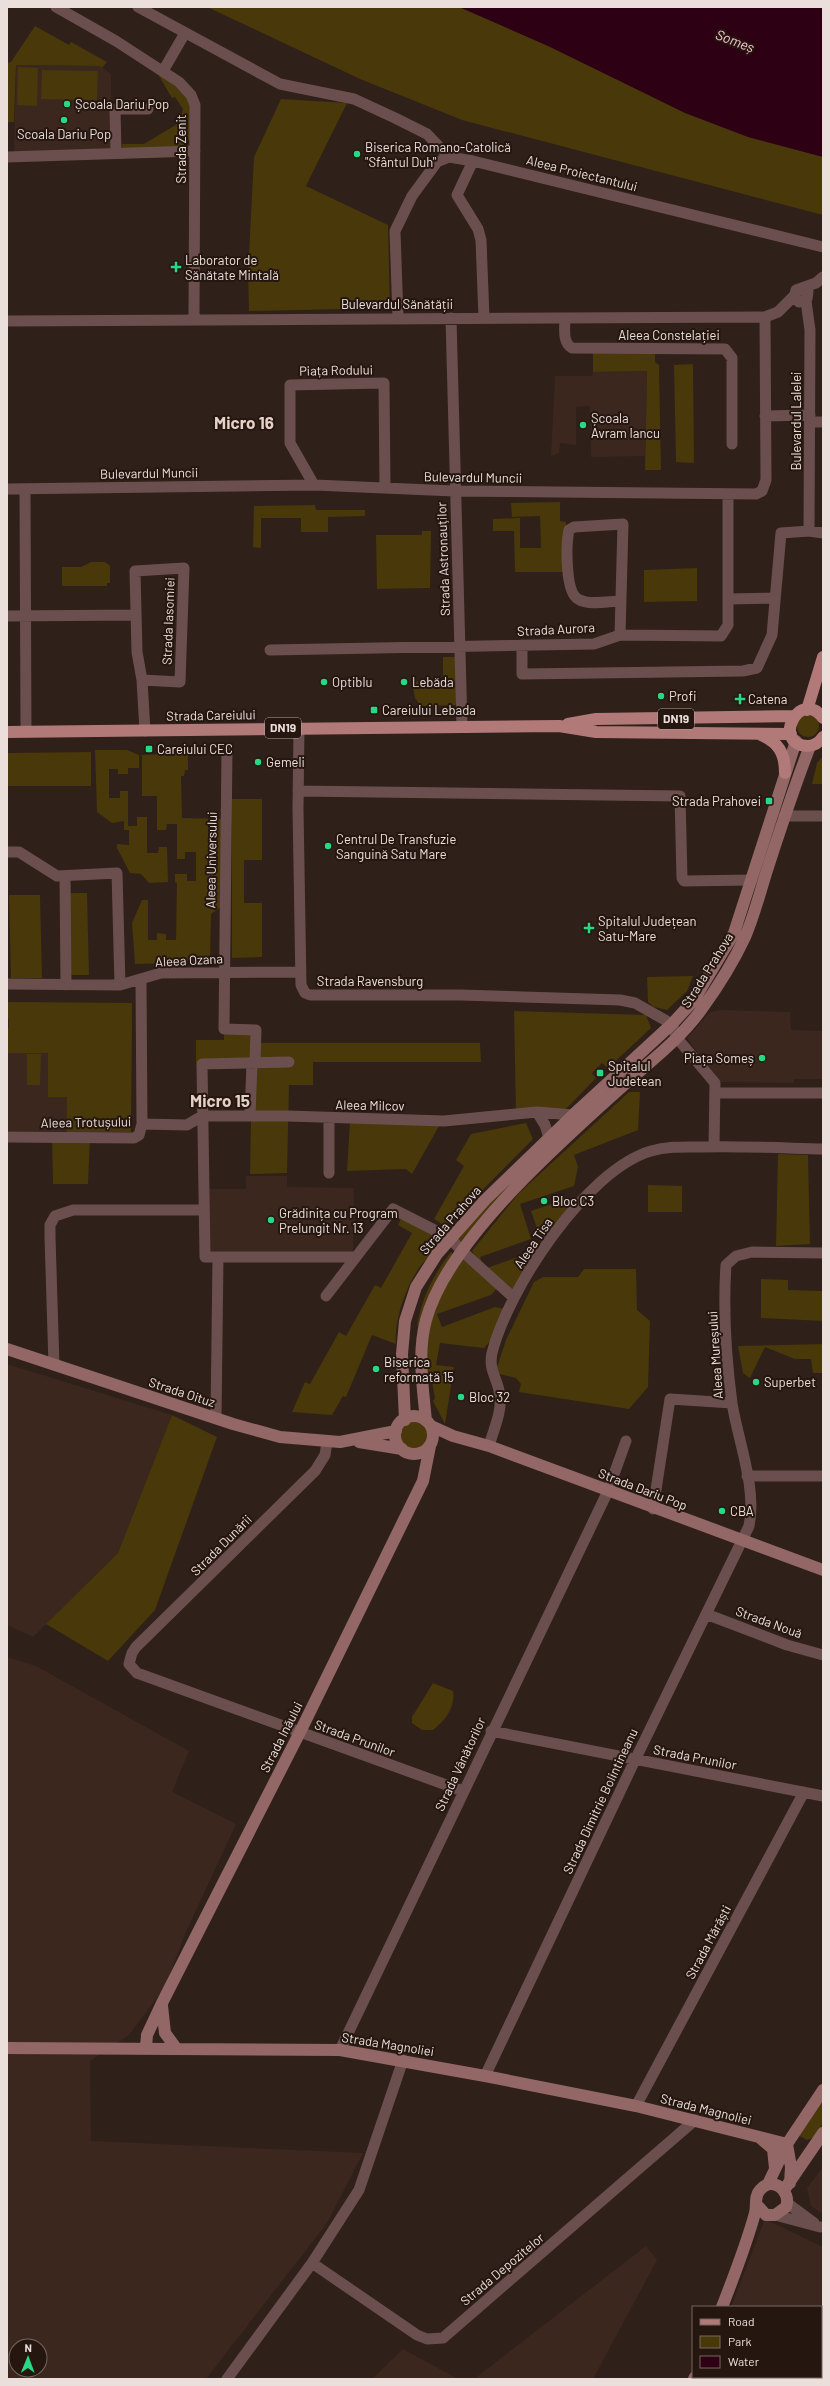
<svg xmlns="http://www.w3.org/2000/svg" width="830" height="2386" font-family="Barlow,sans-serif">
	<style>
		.built { fill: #3c271e; fill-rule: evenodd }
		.green { fill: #48380a }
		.water { fill: #2d0013 }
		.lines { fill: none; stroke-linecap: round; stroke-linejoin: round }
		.street { stroke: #6b4f4e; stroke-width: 11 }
		.secondary { stroke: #936766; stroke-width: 12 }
		.primary { stroke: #b17978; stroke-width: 12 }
		.poi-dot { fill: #27d885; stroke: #251610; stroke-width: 1.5 }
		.labels { text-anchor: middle; stroke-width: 4; stroke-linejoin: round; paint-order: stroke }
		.shield { fill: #251610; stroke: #afa39e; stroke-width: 1 }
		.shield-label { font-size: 12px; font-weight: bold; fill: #eadfdb }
		.poi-label { font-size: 13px; fill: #eadfdb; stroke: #251610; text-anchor: start }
		.street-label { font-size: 13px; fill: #eadfdb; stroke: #251610 }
		.water-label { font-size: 14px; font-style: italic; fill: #fcc3d4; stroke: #251610 }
		.district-label { font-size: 17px; font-weight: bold; fill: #e6d1c8; stroke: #251610 }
	</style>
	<rect width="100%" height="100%" fill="#2f2019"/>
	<path class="built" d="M16,65L100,66L111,74V109L116,149L14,153Z
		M647,371L645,456L591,457L590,406L576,407V445L560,443L559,453L551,456L555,376H592L593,372Z
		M7,1002L132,1003L131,1132L7,1131Z
		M721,1010L790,1012L791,1030L823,1031V1079H794V1083L718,1082L687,1038L710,1012Z
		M246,1176H287V1187L354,1188L353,1255L208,1254L209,1189H246Z
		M7,1364L172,1415L118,1553L33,1637L7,1625Z
		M7,1657L36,1666L189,1751L172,1792L236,1824L185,1934L165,1987L129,2035L90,2061L91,2141L363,2153L327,2223L206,2379H7ZM16,2346H40V2370H16Z
		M823,2167V2214L811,2206L807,2188Z
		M765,2219L823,2247V2379H703V2377H821V2307H731Z
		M646,2246L657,2260L593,2379H474Z
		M403,2349L458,2379H372Z"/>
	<path class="green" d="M207,7H823V215L462,120L360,79Z
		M35,26L69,45L71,42L107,62L102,68L100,66L16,65L14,122H7V63L11,62Z
		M18,67L38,68L37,106L17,105Z
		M42,70L98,71L97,100L41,99Z
		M162,73L192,103V136L180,151L123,153L122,144H144L179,123L183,109L175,97L172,98L159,76Z
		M281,99L347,103L306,186L388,225L390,308L249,311L248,273L254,157Z
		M593,353H655V362L659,365L661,470H645L647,371L593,372Z
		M693,364L694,463L676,462L674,365Z
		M560,502V521L566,522V572H515L514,531H493V519L520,518V548H541L540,516L512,517L511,503Z
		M315,505L316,510H365V516L328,517V532H301V518H261V548L253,547L254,506Z
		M422,531H431L430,588L377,589L376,535H422Z
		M91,562H105L110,566V583H107V586H62V567H81Z
		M697,568V601L644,602V570Z
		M443,657H456L457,705L421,706L415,698L412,682L443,679Z
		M797 726a11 11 0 1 1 22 0a11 11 0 1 1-22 0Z
		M95,750H127L139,755V768H128V774H118V769H109V798H120V791H128V826H137V817H147V853H158L159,847H167L168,882L149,883L141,874L130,873L117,848V844L129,845V830H124V821L112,823L97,812Z
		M188,751V770H185L184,776H181L182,818L226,819L224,905L211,914L210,962L135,964L132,923L142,900H148V940H157V933L166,934V940H176L177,883L175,882V874H187V881H196V852H185V859H177V824H167L166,830H157V796H142V755C159,755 172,752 188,751Z
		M91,752V786H7V753Z
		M823,756V784H812L817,763Z
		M232,799H262V860H244V903H262V957L232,958Z
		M64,893H87L89,975H65Z
		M9,895H40L42,978H11Z
		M693,976L687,991L667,1010L654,1007L648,1002L647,977Z
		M7,1002L132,1003L131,1132H67V1097H48V1053H7V1028H9V1018H7Z
		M514,1011L646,1015L651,1028L608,1068L602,1063L592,1073L596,1078L563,1112L516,1113Z
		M224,1029L256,1030V1043H480L481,1062H313V1085H289L287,1173L250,1174L252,1063H196V1040H224Z
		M27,1054H41L40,1085H27Z
		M629,1092H640L638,1130L574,1155L578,1167L574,1186L520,1204L531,1239L480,1257L484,1269L535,1251L514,1291L501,1284L491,1295L437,1314L442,1327L495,1307L505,1309L494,1337L484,1348L440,1343L436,1365L454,1367L445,1424L433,1401L435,1398L431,1377L422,1376L425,1322L458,1258L475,1261L482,1267L472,1251L519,1193Z
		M350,1121L439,1126L412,1174L406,1169L347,1171Z
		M526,1123L533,1139L446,1227L434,1219L464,1166L456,1160L471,1134Z
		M570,1124L462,1244L458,1240L479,1214Z
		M52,1137H90L88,1184H53Z
		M778,1154L808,1155L810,1244L776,1246Z
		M648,1185L682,1186V1212H648Z
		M569,1198L573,1208L550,1230L542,1243L531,1211Z
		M403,1214L436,1235C437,1239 439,1243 437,1247C432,1256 422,1262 417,1271C405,1290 394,1321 396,1344L372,1335L346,1397L343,1396L332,1415L292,1412L305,1382L310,1384L339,1332L346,1336L375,1285L381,1288L412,1233L398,1225Z
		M451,1252L455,1256L421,1324L417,1326C422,1297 433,1275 451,1252Z
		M584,1269H636L637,1310L650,1321L648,1387L629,1409L519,1392L521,1384L516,1378L495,1373L506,1340L534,1282L543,1277H578Z
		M761,1279L788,1280V1290L823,1291V1321L761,1318Z
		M823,1344V1373H813L811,1359H795L765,1347L750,1378L743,1373L738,1346Z
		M172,1415L217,1437L155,1610L108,1661L46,1624L118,1553Z
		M401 1435a14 14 0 1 1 28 0a14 14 0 1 1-28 0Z
		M433,1683L453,1691C456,1707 445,1721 433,1730H422L412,1723V1717Z
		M823,2096C823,2113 827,2134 807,2140L800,2136V2130Z"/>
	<path class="water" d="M459,7H823V157L748,137L685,113L548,46Z"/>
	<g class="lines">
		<path class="street" d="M56,7L116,41L179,82L191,95L195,105L194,318
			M138,7L280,84L354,99L395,118L427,134L449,157
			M163,71L185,33
			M116,153L115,109H148
			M7,157L195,151
			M473,161L457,195L478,229L481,240L484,318
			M804,289L808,292L807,299L799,302L794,298L796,290L816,283L823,277
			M806,301L810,330L809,531
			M398,318L395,231L412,196L437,162L449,157L473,161L823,247
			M451,318L462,726
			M565,318C565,328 562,342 572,348L725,349L732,358V444
			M7,321L765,317L778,312L794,296
			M765,416L810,415
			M810,422H823
			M314,485L290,443V385L384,383L385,488
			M7,489L314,485L454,491L756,494L762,491L766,480L765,317
			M25,489L26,731
			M729,599L775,598
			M7,616L135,615
			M620,635L623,524L574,527L569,530C566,544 565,592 578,599C588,606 609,601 621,601
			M522,645V674L743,671L757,668L772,635L781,533L809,531L823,533
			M270,650L594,644L620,635L721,636L728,625V494
			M142,680L180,682L184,568L135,571L137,652L142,680L145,731
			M299,728L298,808L301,985L305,993L310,995H461L620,1000L635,1003L672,1024L677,1038L715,1083L714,1147
			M227,749L224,1029L256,1030L255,1063
			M298,791L680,796L682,878L684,881L752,880
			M784,816H823
			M7,852H19L57,876L117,873L120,985
			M65,876L66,985
			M141,979L142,1124
			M7,984L120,985L161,973L301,972
			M289,1062L202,1064L205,1257H356L393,1209L450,1238L462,1251L514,1298
			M715,1093H823
			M537,1112L545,1125L549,1138
			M250,1115L252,1063
			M329,1118V1173
			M7,1137L134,1138L139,1135L142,1124L187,1125L202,1116H288L444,1121L537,1112L573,1115L578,1120
			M326,1296L356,1257
			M54,1365L50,1237V1225L55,1216L73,1210H204
			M216,1418L218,1257
			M327,1442L325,1455L315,1471L136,1647L132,1653L129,1664L137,1673L463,1791
			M489,1446C493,1431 502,1412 500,1397C499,1379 488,1372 492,1353C508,1289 586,1170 651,1151C668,1146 685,1147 702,1147C743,1146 783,1148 823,1149
			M747,1476H823
			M653,1509L670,1399L732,1403
			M706,1614L787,1645L823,1655
			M491,1731L823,1796
			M340,2050L608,1491L626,1441
			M485,2076L635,1760L749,1526C757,1488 738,1441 732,1403C726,1358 723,1310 726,1265L736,1256L752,1252L823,1253
			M636,2106L804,1792
			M787,2203L814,2223
			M775,2215L820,2227
			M312,2263L417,2335L427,2339L443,2338L695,2120
			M227,2379L312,2263L359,2190L403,2060"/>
		<path class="secondary" d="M7,1349L233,1424L280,1437L340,1442L396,1431
			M395 1435a19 19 0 1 1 38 0a19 19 0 1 1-38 0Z
			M405,1420L402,1354L405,1321L416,1287L437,1254L485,1200L573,1115L672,1024L694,1000L734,933L796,741
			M426,1421C423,1388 417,1353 426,1320C448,1239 563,1140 625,1084C651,1061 680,1039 701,1010C717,988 733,963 745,937C755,914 761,888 769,864C782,824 795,785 810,746
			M431,1426L453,1436L489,1446L823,1570
			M359,1442L402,1449
			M162,2006L165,2033L176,2048
			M146,2047L147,2035L162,2003L300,1732L423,1481L430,1446
			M7,2048L340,2050L485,2076L636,2106L787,2144
			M759,2137L773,2149L775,2168
			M787,2144L791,2167L790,2183
			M768,2184L787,2144L823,2090
			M784,2190L823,2133
			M722,2307C734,2276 746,2246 755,2213C757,2206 754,2196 760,2190C772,2175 792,2191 786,2207L775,2215H766L757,2205
			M694,2379L695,2377"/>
		<path class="primary" d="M807,710L823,657
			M823,718C800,687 771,744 807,746C814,746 819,743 823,737
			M568,724L596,719L794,716
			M7,732L559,726L596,732L791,734
			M759,734C778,742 785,752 785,773"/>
	</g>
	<g class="poi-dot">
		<circle cx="67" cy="104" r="4"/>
		<circle cx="64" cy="120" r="4"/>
		<circle cx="357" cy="154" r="4"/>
		<path d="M174 261h4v4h4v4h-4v4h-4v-4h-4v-4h4z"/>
		<circle cx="583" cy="425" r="4"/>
		<circle cx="324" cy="682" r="4"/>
		<circle cx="404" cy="682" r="4"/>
		<circle cx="661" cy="696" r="4"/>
		<path d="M738 693h4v4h4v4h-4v4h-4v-4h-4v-4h4z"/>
		<rect x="370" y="706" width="8" height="8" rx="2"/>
		<rect x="145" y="745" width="8" height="8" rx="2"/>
		<circle cx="258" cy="762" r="4"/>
		<rect x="765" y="797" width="8" height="8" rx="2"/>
		<circle cx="328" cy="846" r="4"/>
		<path d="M587 922h4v4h4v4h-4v4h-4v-4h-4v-4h4z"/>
		<circle cx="762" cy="1058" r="4"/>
		<rect x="596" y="1069" width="8" height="8" rx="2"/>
		<circle cx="544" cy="1201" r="4"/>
		<circle cx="271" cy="1220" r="4"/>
		<circle cx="376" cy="1369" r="4"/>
		<circle cx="756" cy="1382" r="4"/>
		<circle cx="461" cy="1397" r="4"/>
		<circle cx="722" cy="1511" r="4"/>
	</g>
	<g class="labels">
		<g class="shield">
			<rect x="658" y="709" width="36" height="20" rx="3"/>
			<rect x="265" y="718" width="36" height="20" rx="3"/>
		</g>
		<g class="shield-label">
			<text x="676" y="723">DN19</text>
			<text x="283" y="732">DN19</text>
		</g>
		<g class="poi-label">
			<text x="75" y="109">Școala Dariu Pop</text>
			<text x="64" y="139" text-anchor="middle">Scoala Dariu Pop</text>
			<text x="365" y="152">Biserica Romano-Catolică<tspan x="365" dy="15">"Sfântul Duh"</tspan></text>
			<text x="185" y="265">Laborator de<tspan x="185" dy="15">Sănătate Mintală</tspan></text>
			<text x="591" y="423">Școala<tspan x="591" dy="15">Avram Iancu</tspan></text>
			<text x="332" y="687">Optiblu</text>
			<text x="412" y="687">Lebăda</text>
			<text x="669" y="701">Profi</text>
			<text x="748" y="704">Catena</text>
			<text x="382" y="715">Careiului Lebada</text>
			<text x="157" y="754">Careiului CEC</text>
			<text x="266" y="767">Gemeli</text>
			<text x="761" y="806" text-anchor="end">Strada Prahovei</text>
			<text x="336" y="844">Centrul De Transfuzie<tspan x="336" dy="15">Sanguină Satu Mare</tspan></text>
			<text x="598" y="926">Spitalul Județean<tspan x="598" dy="15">Satu-Mare</tspan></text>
			<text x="754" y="1063" text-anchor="end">Piața Someș</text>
			<text x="608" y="1071">Spitalul<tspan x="608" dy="15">Judetean</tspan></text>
			<text x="552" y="1206">Bloc C3</text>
			<text x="279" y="1218">Grădinița cu Program<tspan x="279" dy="15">Prelungit Nr. 13</tspan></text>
			<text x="384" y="1367">Biserica<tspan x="384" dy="15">reformată 15</tspan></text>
			<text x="764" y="1387">Superbet</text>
			<text x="469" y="1402">Bloc 32</text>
			<text x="730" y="1516">CBA</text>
		</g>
		<g class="street-label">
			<text transform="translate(181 149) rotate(-90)" y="5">Strada Zenit</text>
			<text transform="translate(582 173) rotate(14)" y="5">Aleea Proiectantului</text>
			<text x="397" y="309">Bulevardul Sănătății</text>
			<text x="669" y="340">Aleea Constelației</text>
			<text transform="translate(336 370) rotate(-1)" y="5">Piața Rodului</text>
			<text transform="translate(796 421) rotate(-90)" y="5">Bulevardul Lalelei</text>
			<text transform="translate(149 473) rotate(-1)" y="5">Bulevardul Muncii</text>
			<text transform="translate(473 477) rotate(1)" y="5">Bulevardul Muncii</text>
			<text transform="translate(443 559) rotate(-92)" y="5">Strada Astronauților</text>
			<text transform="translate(168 621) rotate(-88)" y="5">Strada Iasomiei</text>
			<text transform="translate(556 629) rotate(-3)" y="5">Strada Aurora</text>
			<text transform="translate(211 715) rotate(-1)" y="5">Strada Careiului</text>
			<text transform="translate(211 860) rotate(-89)" y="5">Aleea Universului</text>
			<text transform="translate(189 960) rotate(-3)" y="5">Aleea Ozana</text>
			<text transform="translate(707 970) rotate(-58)" y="5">Strada Prahova</text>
			<text x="370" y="986">Strada Ravensburg</text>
			<text transform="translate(370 1105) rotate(1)" y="5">Aleea Milcov</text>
			<text transform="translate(86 1122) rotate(-1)" y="5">Aleea Trotușului</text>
			<text transform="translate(450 1220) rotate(-49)" y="5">Strada Prahova</text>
			<text transform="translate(533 1243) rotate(-56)" y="5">Aleea Tisa</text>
			<text transform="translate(715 1355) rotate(-94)" y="5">Aleea Mureșului</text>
			<text transform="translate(182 1392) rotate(18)" y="5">Strada Oituz</text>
			<text transform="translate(643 1489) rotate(21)" y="5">Strada Dariu Pop</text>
			<text transform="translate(221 1545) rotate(-45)" y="5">Strada Dunării</text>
			<text transform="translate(769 1622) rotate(20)" y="5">Strada Nouă</text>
			<text transform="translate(281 1737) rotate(-63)" y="5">Strada Inăului</text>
			<text transform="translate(355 1738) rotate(20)" y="5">Strada Prunilor</text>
			<text transform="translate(695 1757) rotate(11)" y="5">Strada Prunilor</text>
			<text transform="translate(460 1764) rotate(-65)" y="5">Strada Vânătorilor</text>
			<text transform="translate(600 1801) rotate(-65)" y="5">Strada Dimitrie Bolintineanu</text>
			<text transform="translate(708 1942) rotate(-62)" y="5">Strada Mărăști</text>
			<text transform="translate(388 2044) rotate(9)" y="5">Strada Magnoliei</text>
			<text transform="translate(706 2109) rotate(14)" y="5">Strada Magnoliei</text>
			<text transform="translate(502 2269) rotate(-40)" y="5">Strada Depozitelor</text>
		</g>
		<g class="water-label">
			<text transform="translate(735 41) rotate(21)" y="5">Someș</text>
		</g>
		<g class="district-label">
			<text x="244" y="429">Micro 16</text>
			<text x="220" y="1107">Micro 15</text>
		</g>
	</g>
	<rect width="830" height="2386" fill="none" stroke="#eadfdb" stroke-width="16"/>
	<rect x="692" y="2306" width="130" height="72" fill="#251610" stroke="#746661"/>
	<rect x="700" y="2319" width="20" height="6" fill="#b17978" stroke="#746661"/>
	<text x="728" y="2326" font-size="12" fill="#eadfdb">Road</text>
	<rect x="700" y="2336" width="20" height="12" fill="#48380a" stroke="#746661"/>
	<text x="728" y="2346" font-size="12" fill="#eadfdb">Park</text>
	<rect x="700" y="2356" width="20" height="12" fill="#2d0013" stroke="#746661"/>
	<text x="728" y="2366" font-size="12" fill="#eadfdb">Water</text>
	<g transform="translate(28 2358) rotate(1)"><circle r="19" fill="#251610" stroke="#746661"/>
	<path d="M0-3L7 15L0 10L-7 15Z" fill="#27d885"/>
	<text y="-6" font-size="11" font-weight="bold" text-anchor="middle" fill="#eadfdb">N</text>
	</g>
</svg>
